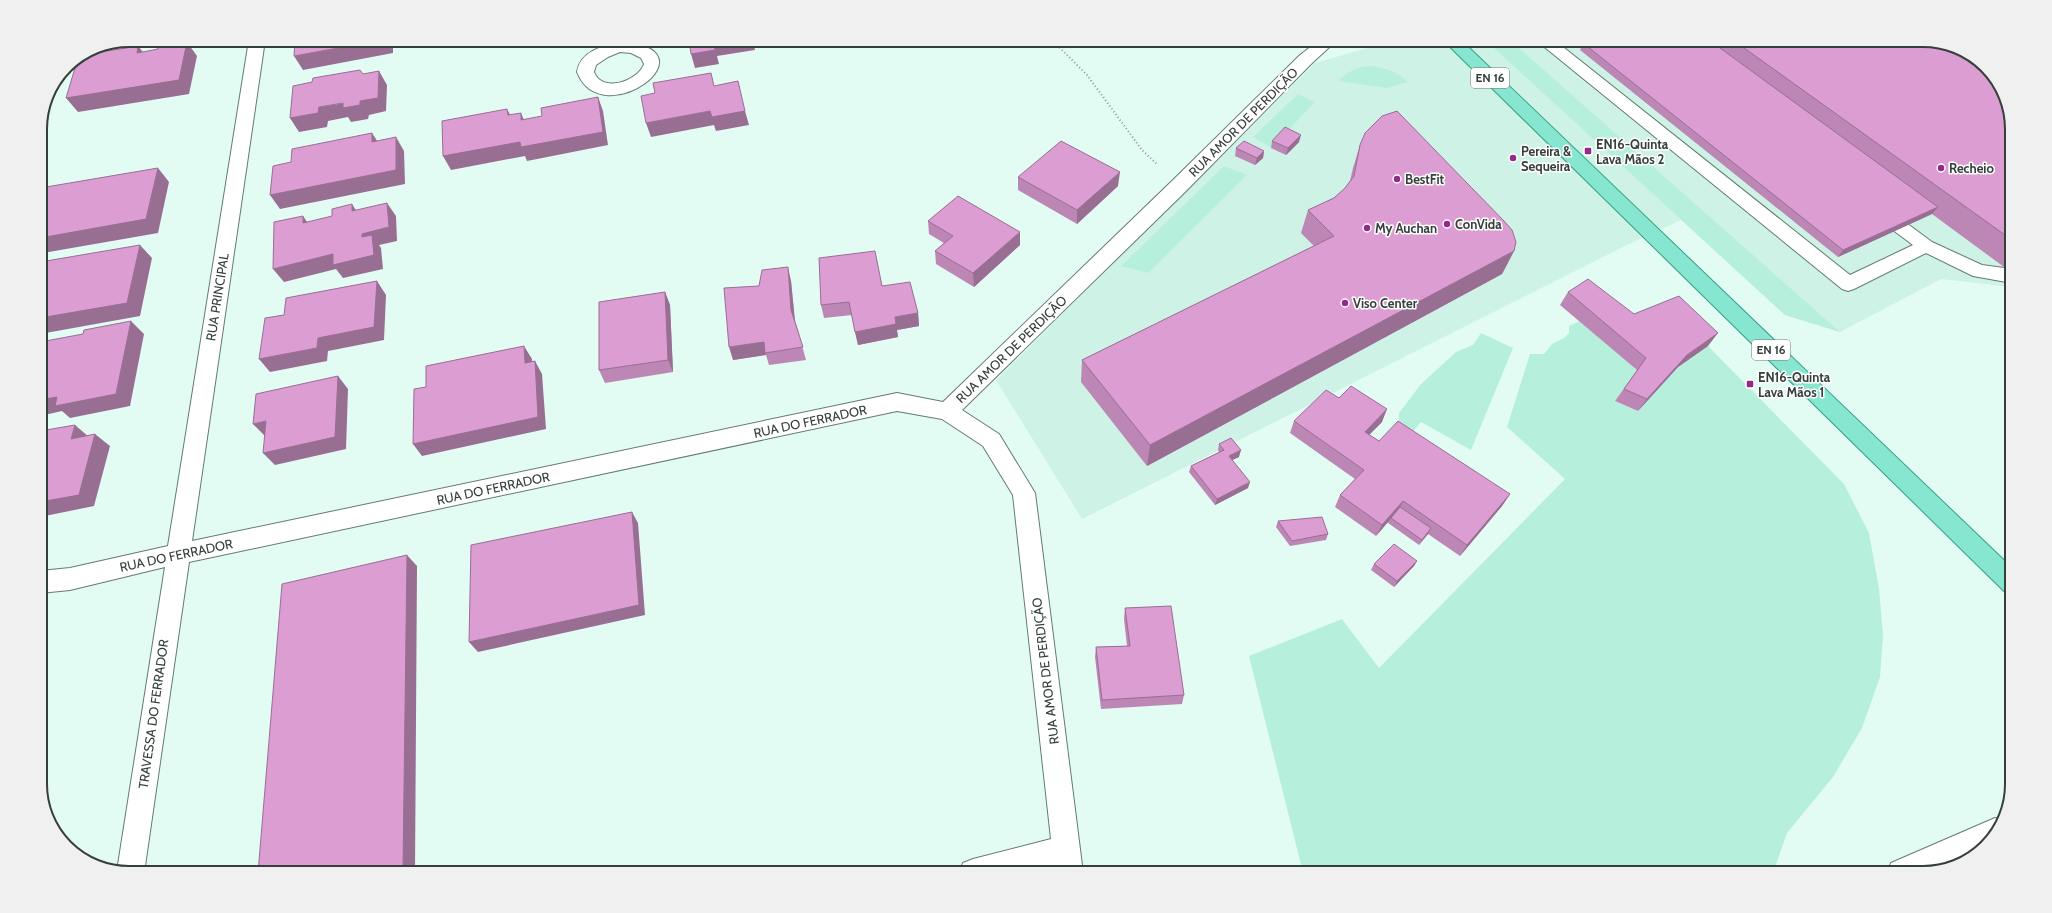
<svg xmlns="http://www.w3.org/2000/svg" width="2052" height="913" font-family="Cabin,sans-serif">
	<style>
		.built { fill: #cff2e6 }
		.green { fill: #b6f0dd }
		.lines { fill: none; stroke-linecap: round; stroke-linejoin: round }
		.lane-casing { stroke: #637b73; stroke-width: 2 }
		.street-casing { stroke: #637b73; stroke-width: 2 }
		.primary-casing { stroke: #35a086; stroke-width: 2 }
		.path { stroke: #859690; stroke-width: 2; stroke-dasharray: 1 2.5; stroke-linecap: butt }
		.lane { fill: #fff; fill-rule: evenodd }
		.street { fill: #fff; fill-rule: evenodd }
		.primary { fill: #86e6cf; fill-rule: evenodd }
		.wall { fill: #bc87b5 }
		.shaded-wall { fill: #996e93 }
		.building { fill: #db9dd2; stroke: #996e93 }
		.poi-dot { fill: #94298b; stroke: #fff; stroke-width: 1.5 }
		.labels { text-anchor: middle; stroke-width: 3; stroke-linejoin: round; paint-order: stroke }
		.shield { fill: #fff; stroke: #727976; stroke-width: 1 }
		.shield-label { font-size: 12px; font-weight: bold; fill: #353f3b }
		.street-label { font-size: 13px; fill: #353f3b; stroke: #fff }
		.poi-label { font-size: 13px; font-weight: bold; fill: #353f3b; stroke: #fff; text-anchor: start }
		.rim { fill: none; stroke: #353f3b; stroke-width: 2 }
	</style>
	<rect width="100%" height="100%" fill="#e2fcf3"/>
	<path class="built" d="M1395,40H1923L2012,123V287L1941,279L1840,332L1785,315L1681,220L1629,244L1082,519L996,380L1315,63Z"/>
	<path class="green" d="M1490,40H1510L1840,332L1785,315L1495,49Z
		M1372,66C1387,68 1397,72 1408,82L1387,88L1338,81C1348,71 1357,67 1372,66Z
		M1298,94L1315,102L1271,148L1253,137Z
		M1224,166L1247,175L1148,273L1121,266Z
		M1580,321L1637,370L1615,401L1638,411L1678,367L1708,346L1844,484L1869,533L1879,589L1883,635L1880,677L1862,728L1833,777L1787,833L1773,873H1303L1249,656L1342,619L1379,668L1565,479L1507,427L1530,354H1544L1552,344L1564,338L1569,333V326Z
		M1481,333L1513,348L1471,450L1421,422L1405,441L1399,437V413L1421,384L1456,352L1473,345Z"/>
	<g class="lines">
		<defs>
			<path id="lane" d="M1541,40H1560L1558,43L1850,275L1913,245L1874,216L1871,212L1874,208L1880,206L1886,208L1932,242L1982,265L2012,269V283L1973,276L1926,253L1854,289L1848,291L1842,289L1542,45L1539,42Z"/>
			<path id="street" d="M249,40H265L192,541L897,393L943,402L1173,180L1299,56L1319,40H1337L1311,64L1187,190L962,410L999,434L1035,493L1083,873H1055L1054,866L1026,873H959L963,863L973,859L1051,839L1013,495L983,446L942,419L897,411L189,562L144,873L117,871L165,567L70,590L40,593V571L70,568L168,546Z
				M620,42C719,48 602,136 577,72C580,51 603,46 620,42ZM620,52L631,53L641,58L644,64C637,82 602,93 594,72L596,65L608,57Z
				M1995,818L2003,821L1977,853L1952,864L1923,873H1887L1891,863Z"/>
			<path id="primary" d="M1443,40H1461L2012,568V595L2004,591Z"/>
		</defs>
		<use href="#lane" class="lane-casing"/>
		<use href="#street" class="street-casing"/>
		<use href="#primary" class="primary-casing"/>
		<path class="path" d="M1052,40L1087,75L1142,150L1158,165"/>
		<use href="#lane" class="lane"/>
		<use href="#street" class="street"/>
		<use href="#primary" class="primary"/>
	</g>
	<path class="wall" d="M1592,40H1923L2012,123V263L2004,267L1932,214L1838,257L1580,50L1583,43Z
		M1272,141L1299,142L1286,155L1271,148Z
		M1360,145L1514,251L1502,274L1147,466L1081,382L1082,360L1314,246L1301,233L1308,210L1334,198L1345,188L1350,181L1353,168Z
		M1236,148L1264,151L1263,158L1255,165L1235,156Z
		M1018,177L1118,186L1077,224L1018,190Z
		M928,221L1020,232V245L974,287L936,264L935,251L944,243L929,234Z
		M791,281L795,320L806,360L769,365L766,355L733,360L759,286Z
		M882,286L918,313L919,326L897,330L898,337L858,345L852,315L824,318L821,305Z
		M665,292L670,305L673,372L605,383L599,370Z
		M1568,292L1634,314L1708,346L1678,367L1638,411L1615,401L1637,370L1560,305Z
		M1339,398L1382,422L1369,435L1379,441L1510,494L1502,506L1460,556L1428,534L1419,545L1388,523V522L1376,536L1335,507L1340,495L1355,479L1290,433L1294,421Z
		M1219,444L1239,457L1232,460L1248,488L1215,505L1189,472L1191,466L1219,452L1218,450Z
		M1278,521L1328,534L1326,540L1290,546L1276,527Z
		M1417,561L1414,566L1394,587L1371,570L1374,564Z
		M1125,608L1184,695L1182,704L1101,709L1095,657L1096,647L1127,646L1124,619Z"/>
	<path class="shaded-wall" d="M129,40H161L160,44L139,47L149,60L124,50L121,45L95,50L93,48L95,47Z
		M382,40H393V53L303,70L294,56Z
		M728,40H753L755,50L717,56L719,64L695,68L691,54L714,42Z
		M187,42L197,56L189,94L78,112L66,98Z
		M379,71L387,85L386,111L369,115L368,119L351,122L348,117L328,121L327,127L299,132L290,118L319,107L360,101Z
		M598,97L603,111L608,145L527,161L525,156L451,170L443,156Z
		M507,109L514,122L508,115Z
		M710,111H745L749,125L716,131L714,125L651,137L646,123Z
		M521,113L527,127L521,120Z
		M372,133L381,147L372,142Z
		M1301,135L1299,142L1286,155L1288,148Z
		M396,137L404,151L405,184L280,209L270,195Z
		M1264,151L1263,158L1255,165L1257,158Z
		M158,168L169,182L158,233L43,253L40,250V238Z
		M1120,172L1118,186L1077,224V210Z
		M387,203L396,216L397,241L379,245L381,248L383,269L343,278L336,269L284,282L273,269L362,237V234Z
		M352,204L361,218L352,211Z
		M1938,207L1932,214L1838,257L1843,250Z
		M303,216L312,229L303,223Z
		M1020,232V245L974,287L973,273Z
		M140,245L152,258L140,316L40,334V318Z
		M1514,251L1502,274L1147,466L1150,445Z
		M2012,260V263L2004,267Z
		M788,267L791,281L795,323L791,310Z
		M377,281L386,295L384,340L328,351L327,361L270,372L259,359L318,338Z
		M665,292L670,305L673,372L668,360Z
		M918,313L919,326L897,330L895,317Z
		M131,321L144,334L130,406L70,418L62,411L40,416V400Z
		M896,324L898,337L858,345L855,332Z
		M1718,333L1708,346L1678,367L1638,411L1647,399L1687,355Z
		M764,342L766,355L733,360L729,347Z
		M524,346L532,359V376L525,363Z
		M535,361L542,374L546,429L422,456L413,444Z
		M338,376L348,389L346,449L275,465L263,453Z
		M1387,409L1382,422L1360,444L1365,432Z
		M266,421L265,436L253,424Z
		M75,425L89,437L71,439Z
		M95,434L110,446L94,506L40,517V502Z
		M1241,450L1239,457L1228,462L1229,456Z
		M1250,482L1248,488L1215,505L1217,499Z
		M1510,494L1502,506L1460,556L1467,545Z
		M1403,501L1397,513L1391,518L1388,522L1376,536L1382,525Z
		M632,512L638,523L645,615L478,652L469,642Z
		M1431,528L1428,534L1419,545L1422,540Z
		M407,555L417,566L415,873H387Z
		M1417,561L1414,566L1394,587L1397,581Z
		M40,635L44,637L40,657Z"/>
	<path class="building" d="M295,40H382L294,56Z
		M689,40H728L714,42L715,50L691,54Z
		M1592,40H1709L1938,207L1843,250L1583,43Z
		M1733,40H1923L1957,47L1997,79L2012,123V240Z
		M187,42L179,80L66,98L78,58L82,55L138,46L137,53L158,49L157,46Z
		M360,70L363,74L379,71L378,98L360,101V105L343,108V103L319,107L318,113L290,118L293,86L312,82L313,78Z
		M711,73L714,86L738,81L745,111L712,117L710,111L646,123L641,96L655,93L653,83Z
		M598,97L603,132L521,147L520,142L443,156L442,121L507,109L508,115L521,113V120L542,116L541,108Z
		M1397,111L1504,221L1512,230L1516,242L1514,251L1150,445L1082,360L1334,236L1308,210L1334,198L1345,188L1354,176L1360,145L1365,133L1382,116Z
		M1285,127L1301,135L1288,148L1272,141Z
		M372,133V142L396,137V170L270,195L273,166L291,162L292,149Z
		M1061,141L1120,172L1077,210L1018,177Z
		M1244,141L1264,151L1257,158L1236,148Z
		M158,168L146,219L40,238V205L46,187Z
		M958,196L1020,232L973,273L935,251L953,236L928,221Z
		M387,203L389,227L362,234V237L372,235L374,255L333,265V254L273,269L274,222L303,216V223L332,216V209L352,204V211Z
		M140,245L127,303L40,318V262Z
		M875,251L882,286L910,282L918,313L895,317L896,324L855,332L849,302L821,305L819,258Z
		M788,267L791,310L803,347L765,353L764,342L729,347L724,288L759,286L762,270Z
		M1588,279L1634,314L1679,296L1718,333L1687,355L1647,399L1624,389L1646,358L1568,292Z
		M377,281L374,327L318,338L317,348L259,359L265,318L284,315L286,298Z
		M665,292L668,360L599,370V302Z
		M131,321L116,394L55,406L57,397L40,400V342L83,334L84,330Z
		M524,346L525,363L535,361L538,417L413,444L414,389L426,387V366Z
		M338,376L335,437L263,453L266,421L253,424L256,394Z
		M1351,386L1387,409L1365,432L1379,441L1398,421L1510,494L1467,545L1403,501L1382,525L1340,495L1364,470L1294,421L1326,390L1339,398Z
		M75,425L71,439L95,434L79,495L40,502V431Z
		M1231,438L1241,450L1229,456L1250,482L1217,499L1191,466L1224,450L1219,444Z
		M1400,507L1431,528L1422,540L1391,518Z
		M632,512L639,605L469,642L471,545Z
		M1322,517L1328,534L1292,541L1278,521Z
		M1394,544L1417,561L1397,581L1374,564Z
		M407,555L403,868L387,873H258L282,584Z
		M1171,606L1184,695L1102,700L1096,647L1130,646L1125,608Z"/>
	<g class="poi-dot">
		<rect x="1584" y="147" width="8" height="8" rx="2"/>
		<circle cx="1513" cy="158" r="4"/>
		<circle cx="1941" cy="168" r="4"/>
		<circle cx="1397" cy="179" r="4"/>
		<circle cx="1447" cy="224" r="4"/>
		<circle cx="1367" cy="228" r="4"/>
		<circle cx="1345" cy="303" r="4"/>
		<rect x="1746" y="380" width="8" height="8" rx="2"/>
	</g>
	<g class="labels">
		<g class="shield">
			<rect x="1471" y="68" width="38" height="20" rx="3"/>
			<rect x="1752" y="340" width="38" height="20" rx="3"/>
		</g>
		<g class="shield-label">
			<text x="1490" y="82">EN 16</text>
			<text x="1771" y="354">EN 16</text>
		</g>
		<g class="street-label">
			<text transform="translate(1243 122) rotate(-45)" y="5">RUA AMOR DE PERDIÇÃO</text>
			<text transform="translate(217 297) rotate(-81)" y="5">RUA PRINCIPAL</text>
			<text transform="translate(1011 349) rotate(-44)" y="5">RUA AMOR DE PERDIÇÃO</text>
			<text transform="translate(810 421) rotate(-12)" y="5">RUA DO FERRADOR</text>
			<text transform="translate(493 488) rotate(-12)" y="5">RUA DO FERRADOR</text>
			<text transform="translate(176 555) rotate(-12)" y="5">RUA DO FERRADOR</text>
			<text transform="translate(1045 671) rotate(-97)" y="5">RUA AMOR DE PERDIÇÃO</text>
			<text transform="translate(153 714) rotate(-82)" y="5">TRAVESSA DO FERRADOR</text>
		</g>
		<g class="poi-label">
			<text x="1596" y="149">EN16-Quinta<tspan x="1596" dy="15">Lava Mãos 2</tspan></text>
			<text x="1521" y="156">Pereira &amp;<tspan x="1521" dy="15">Sequeira</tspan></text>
			<text x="1949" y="173">Recheio</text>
			<text x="1405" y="184">BestFit</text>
			<text x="1455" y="229">ConVida</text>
			<text x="1375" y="233">My Auchan</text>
			<text x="1353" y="308">Viso Center</text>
			<text x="1758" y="382">EN16-Quinta<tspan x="1758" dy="15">Lava Mãos 1</tspan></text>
		</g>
	</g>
	<path d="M0 0H2052V913H0ZM129 47H1923A82 82 0 0 1 2005 129V784A82 82 0 0 1 1923 866H129A82 82 0 0 1 47 784V129A82 82 0 0 1 129 47Z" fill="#eff0ef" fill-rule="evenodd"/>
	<path class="rim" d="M129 47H1923A82 82 0 0 1 2005 129V784A82 82 0 0 1 1923 866H129A82 82 0 0 1 47 784V129A82 82 0 0 1 129 47Z"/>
</svg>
